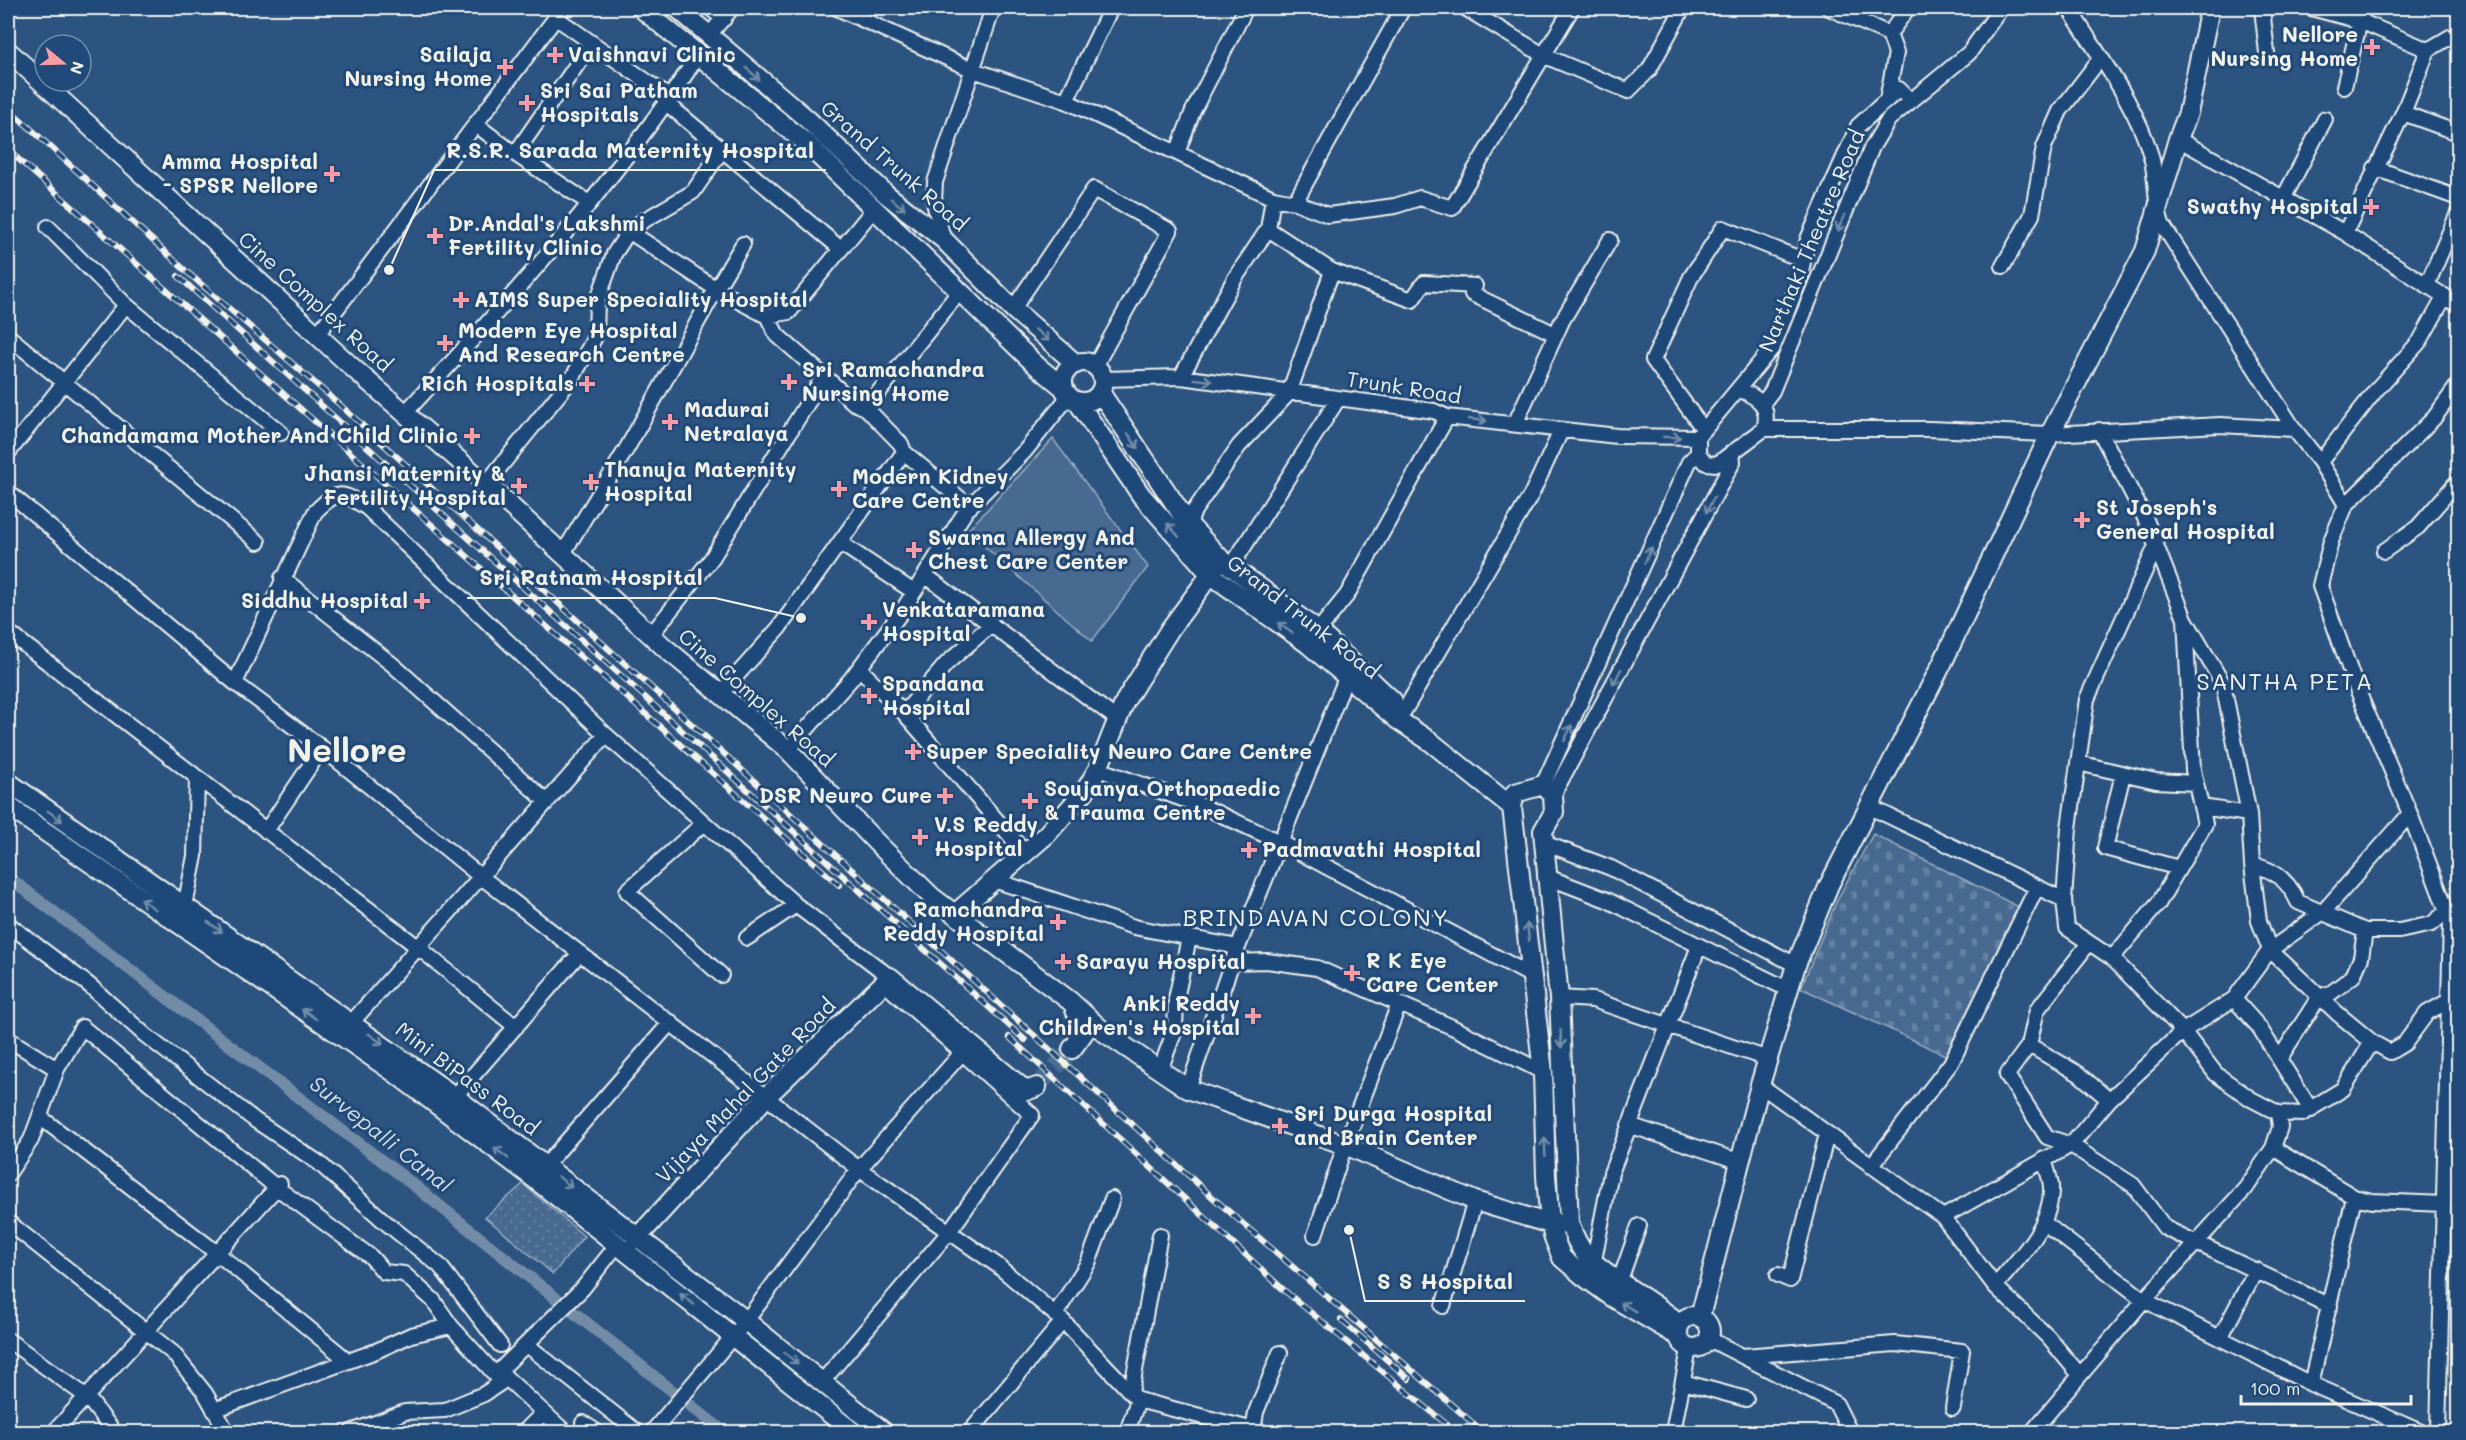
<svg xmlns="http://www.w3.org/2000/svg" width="2466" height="1440" font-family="Mali,sans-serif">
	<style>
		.grass { fill: url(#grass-dots); stroke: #9eaebc; stroke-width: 1.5 }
		.cemetery { fill: url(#cemetery-stones); stroke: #9eaebc; stroke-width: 1.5 }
		.green { fill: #496b90; stroke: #9eaebc; stroke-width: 1.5 }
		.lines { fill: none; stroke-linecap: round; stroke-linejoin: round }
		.canal { stroke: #738ca6; stroke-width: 12 }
		.major-tunnel { stroke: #4a6c90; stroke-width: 18; stroke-dasharray: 18 9; stroke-linecap: butt }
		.minor-casing { stroke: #f4f1e8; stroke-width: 18 }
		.major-casing { stroke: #f4f1e8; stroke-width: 22 }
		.minor { stroke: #1f4a7a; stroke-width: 14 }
		.major { stroke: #1f4a7a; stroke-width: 18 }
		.rail-casing { stroke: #f4f1e8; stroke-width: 6 }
		.rail { stroke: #1f4a7a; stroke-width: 4; stroke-dasharray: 11; stroke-linecap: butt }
		.oneway { stroke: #748da6 }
		.poi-dot { fill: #ff9aa2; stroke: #1f4a7a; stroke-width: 2 }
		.labels { text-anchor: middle; stroke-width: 6; stroke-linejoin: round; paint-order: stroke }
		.poi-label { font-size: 21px; font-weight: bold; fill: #f4f1e8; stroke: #1f4a7a; text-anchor: start }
		.street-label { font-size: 21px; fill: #f4f1e8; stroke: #1f4a7a }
		.water-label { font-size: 22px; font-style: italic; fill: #dadddb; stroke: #1f4a7a }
		.quarter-label { font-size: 24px; letter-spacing: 1.5px; fill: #f4f1e8; stroke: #1f4a7a }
		.town-label { font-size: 33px; font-weight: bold; fill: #f4f1e8; stroke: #1f4a7a }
		.leader { fill: none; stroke: #f4f1e8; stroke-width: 2 }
		.callout-dot { fill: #f4f1e8; stroke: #1f4a7a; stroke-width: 2 }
		.callout-label { font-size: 22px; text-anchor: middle; font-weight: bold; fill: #f4f1e8; stroke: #1f4a7a; stroke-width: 6; stroke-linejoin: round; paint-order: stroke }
	</style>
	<defs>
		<pattern id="grass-dots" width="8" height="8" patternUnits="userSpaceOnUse" patternTransform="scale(1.5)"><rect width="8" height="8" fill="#496b90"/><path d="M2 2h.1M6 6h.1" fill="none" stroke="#6481a0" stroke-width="1.8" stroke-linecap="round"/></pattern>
		<pattern id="cemetery-stones" width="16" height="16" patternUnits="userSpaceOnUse" patternTransform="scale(1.5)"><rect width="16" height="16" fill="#496b90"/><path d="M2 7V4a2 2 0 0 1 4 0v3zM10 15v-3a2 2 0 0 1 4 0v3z" fill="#6481a0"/></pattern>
	</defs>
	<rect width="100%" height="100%" fill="#2c5481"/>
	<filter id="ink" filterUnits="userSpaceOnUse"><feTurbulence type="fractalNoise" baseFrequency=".0167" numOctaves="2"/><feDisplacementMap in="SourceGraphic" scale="12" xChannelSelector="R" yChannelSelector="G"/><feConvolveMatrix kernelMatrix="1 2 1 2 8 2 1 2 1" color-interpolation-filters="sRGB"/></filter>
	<g filter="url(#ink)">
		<path class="grass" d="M523,1184L584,1236L553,1274L485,1217Z"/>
		<path class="cemetery" d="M1873,834L2029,912L1960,1062L1801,988L1837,900Z"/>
		<path class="green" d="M1053,439L1148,567L1092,641L967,531Z"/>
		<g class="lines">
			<path class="canal" d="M8,877L406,1179L724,1432"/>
			<path class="major-tunnel" d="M1037,1087L1072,1049"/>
			<defs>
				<path id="minor" d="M710,8L724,19
					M837,8L973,70L1066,101L1111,8
					M1403,8L1295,202L1328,215L1395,206L1420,198L1452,208L1572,8
					M1465,8L1545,56L1628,91L1649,70L1683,8
					M1829,8L1889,34L1896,53L1887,100
					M2069,8C2097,54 2136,103 2151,156C2157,178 2154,201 2162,224L2294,429L2320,462L2346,505
					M2262,8L2267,53
					M2311,8L2360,21L2428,50
					M555,17L669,97
					M710,34L732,8
					M1889,34L1908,8
					M2344,87L2363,8
					M1066,101L1273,198L1295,202
					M665,102L841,249L873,210
					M2403,113L2458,133
					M475,124L515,154
					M2178,139L2345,233L2458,305
					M1177,153L1193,111L1246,8
					M2375,168L2458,198
					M2283,199L2325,119
					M589,203L515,154L592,43
					M48,227L126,305L281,433
					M1268,229L1273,198
					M630,232L716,289L743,244
					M2345,233L2403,113L2428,50L2450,37H2458
					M943,239L934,202L935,182L993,8
					M2003,266L2032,215L2044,147L2060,111L2100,59
					M1332,271L1412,300L1424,283L1475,286
					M2427,285L2458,213
					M1472,294L1555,334
					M1013,309L1094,189L1170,231L1095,366
					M317,335L563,8
					M8,336L258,542
					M1181,377L1235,278L1268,229L1332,271L1289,393L1239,446L1194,511L1189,525
					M1103,379L1181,377L1434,411L1447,417L1617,436L1698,437
					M1738,389L1773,347L1799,281L1808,239L1858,126L1899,89L1910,100
					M1738,389C1758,397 1771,406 1764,429L1717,464L1706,463L1698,453V437Z
					M1762,404L1772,391L1872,147L1889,119L1969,53L2001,8
					M866,408L960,291
					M405,413C510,300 614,184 699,54
					M1515,424L1562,321L1610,240
					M1764,429H1929L2050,434L2220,425L2294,429
					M1704,430L1653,360L1691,277L1723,228L1803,260
					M2099,430L2146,520L2185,619L2193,770L2205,824L2158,904L2112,958
					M904,452L970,507
					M8,453L126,305
					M2320,462L2376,390L2420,341L2445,296
					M486,484L573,377L596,335L597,302L614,254L631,228L693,192L722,150
					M8,492L235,683L322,748L480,876L859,1169L997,1265L1063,1321L1138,1400L1262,1432
					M840,543L914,592
					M2384,551L2418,527L2458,481
					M562,555L627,448L716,289L767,316L789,312L841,249
					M1231,567L1338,399
					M925,575L1118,720
					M282,578L393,665L547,802
					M2185,619L2223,684L2249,814L2252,865L2259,921L2270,950L2337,1013L2372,1042L2390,1052L2405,1043L2427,1013L2450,1000
					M1318,631L1347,595L1447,417
					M8,632L419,948L516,1027
					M651,635L712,558L824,376L777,335L767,316
					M859,668L904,713L1025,853
					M235,683L315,512C337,490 341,491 367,508L606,735L796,905L890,977
					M720,694L779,628L904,452L901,444L866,408L854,403L824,376
					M1404,711L1531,495L1561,431
					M904,713L947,663L992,624
					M788,750L851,679L902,611L967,509L1025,451L1069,396
					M2078,763L2156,781L2196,783
					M1098,769L1202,806L1280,842L1534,977
					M2123,774L2105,848L2179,868
					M1543,785L1689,462L1698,453
					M1553,795L1733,462L1732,452
					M1870,807L2064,900L2067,928L2112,958L2183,1031L2216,1074L2251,1099L2278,1113L2302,1114L2343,1089L2372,1042
					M2201,807L2249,814
					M704,823L627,891L721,975
					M266,831L322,748
					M1544,843L1611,868L1796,965
					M2252,865C2274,869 2289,881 2298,902L2365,931
					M1545,876L1607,900L1789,990
					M994,880L1134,927L1238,947
					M2064,900L2069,828L2087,699L2156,546
					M185,906L195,856L197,778
					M8,924L89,985L145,1035L256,1121L319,1163L385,1222L440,1266L500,1345
					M747,938L796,905
					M2089,943L2037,1010L2029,1045L2007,1075L2047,1137L2071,1145L2133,1185L2165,1228L2330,1306
					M1232,962L1267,961L1317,968L1452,1027L1543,1072
					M1559,998L1593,1000L1768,1059
					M2234,999L2259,1027L2311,1110
					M352,1022L606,735
					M8,1039L57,1069
					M2029,1045L2079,1074L2109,1100
					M2280,1058L2319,997L2331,993L2353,976L2361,958L2365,931H2399L2432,924L2447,911
					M1160,1070L1175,1030L1176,999L1189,938
					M1760,1085L1943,1217L2071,1145L2109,1100L2183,1031L2234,999L2270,950L2323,912L2410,814
					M1188,1089L1232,962L1346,678
					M449,1103L580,953
					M40,1117L217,1253L347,1360
					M1629,1125L1741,1162
					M2273,1148L2354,1197L2372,1201L2444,1204
					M545,1166L671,1022
					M1871,1166L1951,1063L2037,887
					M8,1174L31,1140L57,1069L82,1027L276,1187L371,1257L384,1272L404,1274L433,1300L451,1326L502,1382
					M1943,1217L1995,1286L2048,1337L2079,1374
					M8,1222L173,1353L205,1393L227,1432
					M2043,1222L2144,1300L2246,1188L2273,1148L2280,1127L2278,1113
					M1315,1235L1345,1145L1399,1004
					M1594,1260L1611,1173L1699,946
					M1778,1275L1790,1280L1827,1134
					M1620,1280L1639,1226
					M1995,1286C2019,1258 2053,1225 2051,1186C2050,1177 2046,1167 2044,1159
					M1443,1306L1475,1201
					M1055,1315L1088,1263L1112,1199
					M2220,1338L2311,1384L2421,1432
					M1709,1339L1836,1404L1850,1432
					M8,1340L87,1397L114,1432
					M527,1345L637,1432
					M1743,1356L1895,1344L1962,1351L1953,1408
					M499,1371L565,1432
					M1683,1382L1746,1399
					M821,1383L949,1232L1032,1115L884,983
					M2311,1384L2354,1197
					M1131,1392L1160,1235
					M214,1410L376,1351L411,1335L451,1326
					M583,1423L597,1432
					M54,1432L280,1184
					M351,1432L405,1412L445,1410L484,1394L502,1382L499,1371L583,1288L617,1245
					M524,1432L542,1414
					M652,1432L746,1321L859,1169L961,1054
					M970,1432L1063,1321
					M1127,1432L1138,1400
					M1253,1432L1256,1412L1280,1353
					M1673,1432L1689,1349
					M2032,1432L2144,1300L2220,1338L2256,1270
					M2438,1432L2451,922L2410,814L2355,684L2320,586L2331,541L2346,505L2434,418L2458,385"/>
				<path id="major" d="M641,8L807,144L1037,366L1064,388
					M677,8L807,119L886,194L943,239L1013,309L1076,364
					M8,51L353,368L493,490L664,647L788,750L875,841L932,897L1070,1001L1105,1033L1188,1089L1345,1145L1475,1201L1550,1224L1569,1223
					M1063 382a20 20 0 1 1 40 0a20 20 0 1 1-40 0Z
					M1100,392L1189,525L1221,559L1318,631L1393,701
					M1077,401L1141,495L1211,575L1308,644L1398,720L1431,742L1512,807
					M8,782L454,1096L731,1309L884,1432
					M8,806L395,1073L527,1173L853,1432
					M956,913L1046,835L1085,791L1098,769L1125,701L1170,629L1216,567
					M1072,1049L1086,1030L1075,1010
					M636,1239L767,1096L890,977L1026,1091L1037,1087
					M1678 1332a16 16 0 1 1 32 0a16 16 0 1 1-32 0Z
					M1700,1317L1760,1085L1796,965L1829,885L1942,664L2050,434L2145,251L2178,139L2188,113L2210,8
					M1678,1336L1612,1297L1583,1276L1562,1258L1554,1238L1550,1224L1546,1176L1543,1072L1512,807L1515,793L1543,785L1553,795L1554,812L1543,831L1559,998L1569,1223C1573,1234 1578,1246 1586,1255C1609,1279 1652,1300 1680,1324"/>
			</defs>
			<use href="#minor" class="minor-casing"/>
			<use href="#major" class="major-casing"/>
			<use href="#minor" class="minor"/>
			<use href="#major" class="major"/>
			<defs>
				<path id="rail" d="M8,108L186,271L339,404L1210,1195L1483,1432
					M8,150L839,885
					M178,276L1025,1040
					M1009,1037L1286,1292L1456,1432
					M1341,1320L1409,1379"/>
			</defs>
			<use href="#rail" class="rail-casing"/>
			<use href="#rail" class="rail"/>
		</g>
		<defs><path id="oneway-shaft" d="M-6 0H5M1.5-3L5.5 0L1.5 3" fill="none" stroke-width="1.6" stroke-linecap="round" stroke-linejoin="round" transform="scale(1.5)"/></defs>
		<g class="oneway">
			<use href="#oneway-shaft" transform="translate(753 74) rotate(43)"/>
			<use href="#oneway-shaft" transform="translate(898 204) rotate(37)"/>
			<use href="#oneway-shaft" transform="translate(1841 223) rotate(112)"/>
			<use href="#oneway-shaft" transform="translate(1042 335) rotate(41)"/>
			<use href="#oneway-shaft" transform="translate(1203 380) rotate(7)"/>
			<use href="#oneway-shaft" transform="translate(1478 420) rotate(6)"/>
			<use href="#oneway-shaft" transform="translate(1672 437) rotate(1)"/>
			<use href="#oneway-shaft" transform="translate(1133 441) rotate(56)"/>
			<use href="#oneway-shaft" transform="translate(1710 505) rotate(118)"/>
			<use href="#oneway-shaft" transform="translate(1173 530) rotate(-131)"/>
			<use href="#oneway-shaft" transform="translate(1648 555) rotate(-66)"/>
			<use href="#oneway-shaft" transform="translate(1285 628) rotate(-145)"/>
			<use href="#oneway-shaft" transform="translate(1617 677) rotate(118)"/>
			<use href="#oneway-shaft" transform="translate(1568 733) rotate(-65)"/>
			<use href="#oneway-shaft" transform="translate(55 816) rotate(35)"/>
			<use href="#oneway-shaft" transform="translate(148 904) rotate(-145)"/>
			<use href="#oneway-shaft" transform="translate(215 927) rotate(35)"/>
			<use href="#oneway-shaft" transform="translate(1528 932) rotate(-97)"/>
			<use href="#oneway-shaft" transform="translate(309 1014) rotate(-145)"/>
			<use href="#oneway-shaft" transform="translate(376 1039) rotate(36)"/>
			<use href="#oneway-shaft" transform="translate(1561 1039) rotate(87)"/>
			<use href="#oneway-shaft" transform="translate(1545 1147) rotate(-92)"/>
			<use href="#oneway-shaft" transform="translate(501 1153) rotate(-143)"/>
			<use href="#oneway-shaft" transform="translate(565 1182) rotate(39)"/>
			<use href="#oneway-shaft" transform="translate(687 1299) rotate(-142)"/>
			<use href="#oneway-shaft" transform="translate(1628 1307) rotate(-150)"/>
			<use href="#oneway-shaft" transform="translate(791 1358) rotate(39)"/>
		</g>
	</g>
	<g class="poi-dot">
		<path d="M2369 38h6v6h6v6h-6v6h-6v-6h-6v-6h6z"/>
		<path d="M552 46h6v6h6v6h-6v6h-6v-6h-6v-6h6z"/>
		<path d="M502 58h6v6h6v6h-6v6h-6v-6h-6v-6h6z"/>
		<path d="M524 94h6v6h6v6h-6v6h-6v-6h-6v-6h6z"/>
		<path d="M329 165h6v6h6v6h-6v6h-6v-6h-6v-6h6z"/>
		<path d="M2368 198h6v6h6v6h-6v6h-6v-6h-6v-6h6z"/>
		<path d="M432 227h6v6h6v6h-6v6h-6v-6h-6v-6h6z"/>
		<path d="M458 291h6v6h6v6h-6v6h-6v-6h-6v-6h6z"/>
		<path d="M442 334h6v6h6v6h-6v6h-6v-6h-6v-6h6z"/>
		<path d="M786 373h6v6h6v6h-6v6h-6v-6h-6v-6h6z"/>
		<path d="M584 375h6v6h6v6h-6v6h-6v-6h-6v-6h6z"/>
		<path d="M667 413h6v6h6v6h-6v6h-6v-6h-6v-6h6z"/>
		<path d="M469 427h6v6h6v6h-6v6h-6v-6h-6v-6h6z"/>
		<path d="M588 473h6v6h6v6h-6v6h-6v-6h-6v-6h6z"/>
		<path d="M516 477h6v6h6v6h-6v6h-6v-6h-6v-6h6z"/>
		<path d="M836 480h6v6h6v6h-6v6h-6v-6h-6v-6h6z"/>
		<path d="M2079 511h6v6h6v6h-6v6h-6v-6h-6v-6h6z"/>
		<path d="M911 541h6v6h6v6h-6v6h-6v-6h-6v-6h6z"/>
		<path d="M419 592h6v6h6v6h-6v6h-6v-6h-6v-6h6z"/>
		<path d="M866 613h6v6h6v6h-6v6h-6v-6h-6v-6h6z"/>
		<path d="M866 687h6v6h6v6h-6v6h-6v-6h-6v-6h6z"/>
		<path d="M910 743h6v6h6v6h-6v6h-6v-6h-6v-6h6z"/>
		<path d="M942 787h6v6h6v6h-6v6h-6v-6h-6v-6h6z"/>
		<path d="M1027 792h6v6h6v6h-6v6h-6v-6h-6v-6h6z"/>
		<path d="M917 828h6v6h6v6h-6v6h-6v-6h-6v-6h6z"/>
		<path d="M1246 841h6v6h6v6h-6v6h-6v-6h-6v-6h6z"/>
		<path d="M1055 913h6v6h6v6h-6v6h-6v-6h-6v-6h6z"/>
		<path d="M1060 953h6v6h6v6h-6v6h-6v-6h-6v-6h6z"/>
		<path d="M1349 964h6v6h6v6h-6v6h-6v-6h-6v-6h6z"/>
		<path d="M1250 1007h6v6h6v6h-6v6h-6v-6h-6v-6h6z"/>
		<path d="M1277 1117h6v6h6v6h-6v6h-6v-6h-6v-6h6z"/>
	</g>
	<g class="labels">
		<g class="poi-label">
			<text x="2358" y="42" text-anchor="end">Nellore<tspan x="2358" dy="24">Nursing Home</tspan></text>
			<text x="492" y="62" text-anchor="end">Sailaja<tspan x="492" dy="24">Nursing Home</tspan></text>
			<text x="568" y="62">Vaishnavi Clinic</text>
			<text x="540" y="98">Sri Sai Patham<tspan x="540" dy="24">Hospitals</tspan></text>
			<text x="318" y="169" text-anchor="end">Amma Hospital<tspan x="318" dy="24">- SPSR Nellore</tspan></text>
			<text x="2358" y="214" text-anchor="end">Swathy Hospital</text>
			<text x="448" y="231">Dr.Andal's Lakshmi<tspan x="448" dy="24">Fertility Clinic</tspan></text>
			<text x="474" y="307">AIMS Super Speciality Hospital</text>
			<text x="458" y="338">Modern Eye Hospital<tspan x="458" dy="24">And Research Centre</tspan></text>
			<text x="802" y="377">Sri Ramachandra<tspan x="802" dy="24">Nursing Home</tspan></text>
			<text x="574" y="391" text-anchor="end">Rich Hospitals</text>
			<text x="684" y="417">Madurai<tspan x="684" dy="24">Netralaya</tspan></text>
			<text x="458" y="443" text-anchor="end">Chandamama Mother And Child Clinic</text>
			<text x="604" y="477">Thanuja Maternity<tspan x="604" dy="24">Hospital</tspan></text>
			<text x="506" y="481" text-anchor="end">Jhansi Maternity &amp;<tspan x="506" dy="24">Fertility Hospital</tspan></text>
			<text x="852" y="484">Modern Kidney<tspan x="852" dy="24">Care Centre</tspan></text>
			<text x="2096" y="515">St Joseph's<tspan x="2096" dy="24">General Hospital</tspan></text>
			<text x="928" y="545">Swarna Allergy And<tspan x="928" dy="24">Chest Care Center</tspan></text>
			<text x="408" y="608" text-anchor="end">Siddhu Hospital</text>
			<text x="882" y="617">Venkataramana<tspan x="882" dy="24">Hospital</tspan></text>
			<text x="882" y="691">Spandana<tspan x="882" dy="24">Hospital</tspan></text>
			<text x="926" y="759">Super Speciality Neuro Care Centre</text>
			<text x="1044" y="796">Soujanya Orthopaedic<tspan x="1044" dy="24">&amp; Trauma Centre</tspan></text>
			<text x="932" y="803" text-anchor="end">DSR Neuro Cure</text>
			<text x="934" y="832">V.S Reddy<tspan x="934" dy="24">Hospital</tspan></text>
			<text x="1262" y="857">Padmavathi Hospital</text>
			<text x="1044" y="917" text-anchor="end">Ramchandra<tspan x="1044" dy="24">Reddy Hospital</tspan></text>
			<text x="1366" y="968">R K Eye<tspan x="1366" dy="24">Care Center</tspan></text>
			<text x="1076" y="969">Sarayu Hospital</text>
			<text x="1240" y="1011" text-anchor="end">Anki Reddy<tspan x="1240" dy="24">Children's Hospital</tspan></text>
			<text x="1294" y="1121">Sri Durga Hospital<tspan x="1294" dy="24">and Brain Center</tspan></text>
		</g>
		<g class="street-label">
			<text transform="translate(894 166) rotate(41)" y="7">Grand Trunk Road</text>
			<text transform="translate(1812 241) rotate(-67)" y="7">Narthaki Theatre Road</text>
			<text transform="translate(315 302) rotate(42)" y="7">Cine Complex Road</text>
			<text transform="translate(1404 388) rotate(9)" y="7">Trunk Road</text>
			<text transform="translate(1303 617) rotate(38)" y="7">Grand Trunk Road</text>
			<text transform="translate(756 698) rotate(41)" y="7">Cine Complex Road</text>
			<text transform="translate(467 1079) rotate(37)" y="7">Mini BiPass Road</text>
			<text transform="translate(746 1091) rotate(-46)" y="7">Vijaya Mahal Gate Road</text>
		</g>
		<g class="water-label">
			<text transform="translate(381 1134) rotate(38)" y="8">Survepalli Canal</text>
		</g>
		<g class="quarter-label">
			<text x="2285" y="690">SANTHA PETA</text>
			<text x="1316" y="926">BRINDAVAN COLONY</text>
		</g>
		<g class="town-label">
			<text x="347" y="762">Nellore</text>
		</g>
	</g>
	<path class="leader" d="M389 270L434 170H826M801 618L715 598H467M1349 1230L1365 1301H1525"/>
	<g class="callout-dot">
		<circle cx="389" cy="270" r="6"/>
		<circle cx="801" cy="618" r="6"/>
		<circle cx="1349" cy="1230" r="6"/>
	</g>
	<g class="callout-label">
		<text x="630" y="158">R.S.R. Sarada Maternity Hospital</text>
		<text x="591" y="585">Sri Ratnam Hospital</text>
		<text x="1445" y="1289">S S Hospital</text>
	</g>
	<rect width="2466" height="1440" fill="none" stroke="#1f4a7a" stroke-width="30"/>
	<rect x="15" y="15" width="2436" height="1410" fill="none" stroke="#f4f1e8" stroke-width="2" filter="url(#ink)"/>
	<g transform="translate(63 63) rotate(109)"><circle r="28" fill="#1f4a7a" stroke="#748da6" stroke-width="1.5"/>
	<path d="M0-4.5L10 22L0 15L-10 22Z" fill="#ff9aa2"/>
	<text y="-9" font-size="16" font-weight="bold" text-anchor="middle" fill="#f4f1e8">N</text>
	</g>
	<path d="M2241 1395v9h170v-9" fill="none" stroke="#f4f1e8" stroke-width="3"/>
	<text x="2250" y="1395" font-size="18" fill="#f4f1e8" stroke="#1f4a7a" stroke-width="4.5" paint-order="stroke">100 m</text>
</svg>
